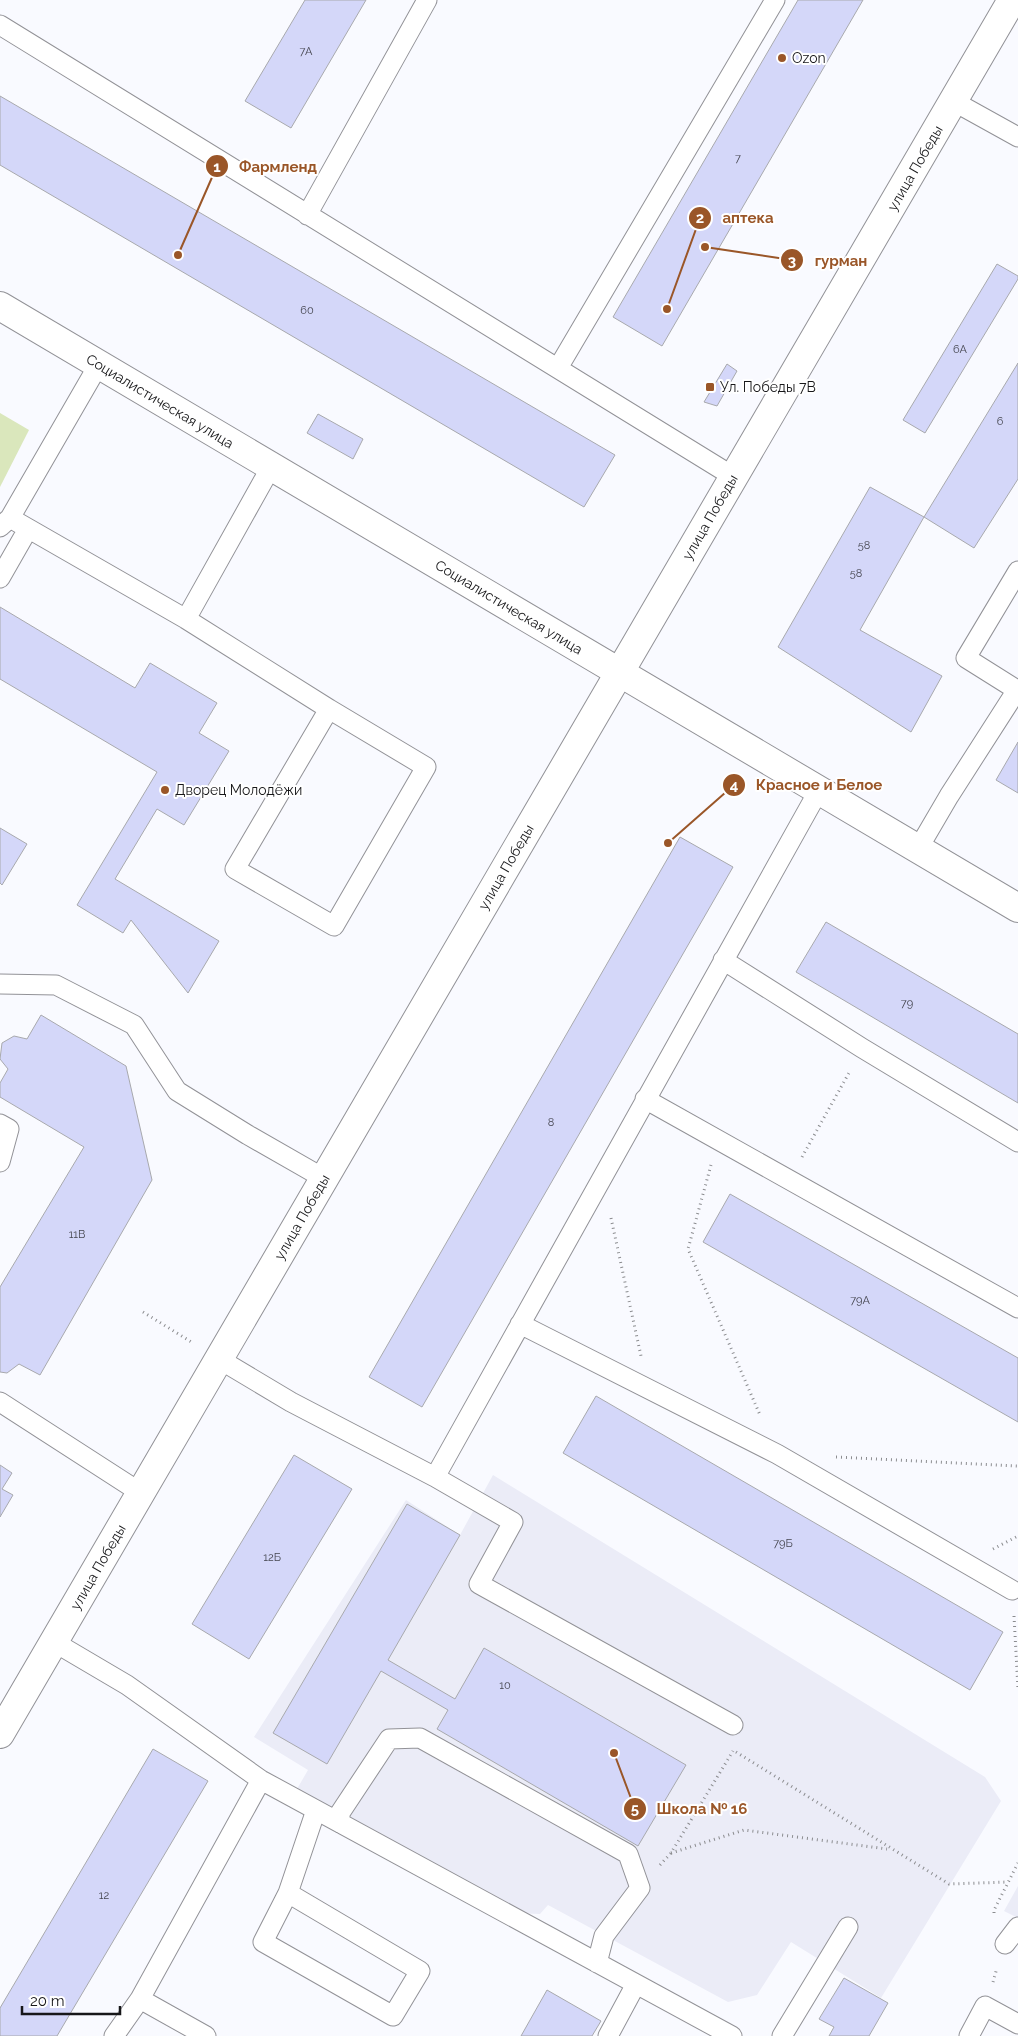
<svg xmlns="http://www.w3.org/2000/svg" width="1018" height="2036" font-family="Raleway,sans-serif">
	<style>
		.built { fill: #ebecf7 }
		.green { fill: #dae7bc }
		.building { fill: #d4d7f9; stroke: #a8a9ad }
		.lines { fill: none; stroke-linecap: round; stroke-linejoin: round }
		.lane-casing { stroke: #929297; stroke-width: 21 }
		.secondary-casing { stroke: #929297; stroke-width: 30 }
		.path { stroke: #8b8c8f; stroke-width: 3; stroke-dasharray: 1 4; stroke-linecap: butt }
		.lane { stroke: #fff; stroke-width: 19 }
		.secondary { stroke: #fff; stroke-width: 28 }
		.poi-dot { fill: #9a5628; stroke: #fff; stroke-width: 2 }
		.labels { text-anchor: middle; stroke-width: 4; stroke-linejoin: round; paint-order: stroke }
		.number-label { font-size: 11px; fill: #464751 }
		.poi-label { font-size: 14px; fill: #171719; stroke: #fff; text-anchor: start }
		.street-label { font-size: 14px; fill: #171719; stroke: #fff }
		.leader { fill: none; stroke: #9a5628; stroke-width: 2 }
		.callout-dot { fill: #9a5628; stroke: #fff; stroke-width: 2 }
		.mark-label { font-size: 15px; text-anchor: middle; font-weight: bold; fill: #fff }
		.callout-label { font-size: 15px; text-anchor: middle; font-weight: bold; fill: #9a5628; stroke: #fff; stroke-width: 4; stroke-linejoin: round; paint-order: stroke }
	</style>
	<rect width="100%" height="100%" fill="#f9faff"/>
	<path class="built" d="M493,1475L985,1777L1001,1801L881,1998L791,1942L757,1995L728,2002L548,1905L540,1914L512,1913L297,1789L308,1770L254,1737L406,1500L460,1535Z
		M1018,1886V1918L1004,1911Z"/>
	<path class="green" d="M0,413L29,430L0,487Z"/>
	<path class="building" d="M305,0H366L291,128L245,101Z
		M798,0H863L662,346L613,317Z
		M0,96L615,455L584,507L0,165Z
		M997,264L1018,276V279L925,433L903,420Z
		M1018,363V479L974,548L924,517Z
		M727,364L737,371L717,406L704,402Z
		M318,414L363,439L353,459L307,433Z
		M870,487L924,517L860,630L942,676L911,732L778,647Z
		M0,607L135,688L150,663L217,703L199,733L229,751L184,825L157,809L115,879L219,941L188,993L131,920L123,933L77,905L157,772L0,679Z
		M1018,742V793L996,780Z
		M0,828L27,844L2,885L0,883Z
		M680,837L733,867L422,1407L369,1377Z
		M826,922L1018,1034V1103L796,972Z
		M41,1015L126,1066L152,1180L40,1375L19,1364L7,1373L0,1372V1287L84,1147L0,1097V1083L8,1069L0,1059L2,1043L14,1036L27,1039Z
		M730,1194L1018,1358V1422L703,1242Z
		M596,1396L1003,1632L970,1690L563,1453Z
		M294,1455L352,1489L249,1659L192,1624Z
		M0,1465L12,1473L2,1489L13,1495L0,1517Z
		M407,1504L460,1535L388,1660L455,1699L484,1648L686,1765L638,1846L437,1729L448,1710L381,1671L327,1764L273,1733Z
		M153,1749L208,1781L57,2036H0V2008Z
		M844,1978L888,2003L869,2036H829L834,2027L819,2019Z
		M547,1990L601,2021L592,2036H521Z"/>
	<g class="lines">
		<defs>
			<path id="lane" d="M0,25L734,477
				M953,101L1018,137
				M307,215L427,0
				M558,368L775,0
				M10,518L99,364
				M0,527L10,518L186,619L329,709L426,767L334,926L235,869L329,709
				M0,578L28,529
				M186,619L271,467
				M918,849L949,796L1017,690L966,658L1018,571
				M723,960L862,1048L1018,1142
				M0,984L56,985L134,1025L177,1091L248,1135L325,1179
				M645,1099L1018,1308
				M0,1124L9,1129L0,1162
				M520,1324L777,1454L1012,1590
				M219,1359L291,1402L435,1477L819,790
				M0,1402L141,1493
				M435,1477L513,1522L479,1584L733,1725
				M54,1642L127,1685L261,1780L732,2036
				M340,1823V1813L389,1739L420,1738L628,1854L640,1888L604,1936L597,1963
				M288,1893L420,1971L393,2016L263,1942L288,1893L316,1810
				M1005,1944L1018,1927
				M140,1999L206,2036
				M114,2036L140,1999L261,1780
				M608,2036L636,1984
				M782,2036L848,1927
				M969,2036L985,2006L1018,2024"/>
			<path id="secondary" d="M0,306L1018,908
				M0,1734L1012,0"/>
		</defs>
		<use href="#lane" class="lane-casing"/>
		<use href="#secondary" class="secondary-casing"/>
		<path class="path" d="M802,1157L850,1071
			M711,1165L688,1249L760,1415
			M611,1218L641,1356
			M143,1312L193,1343
			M836,1457L1018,1466
			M993,1549L1018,1536
			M1014,1616L1018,1689
			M736,1752L949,1884L1008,1882
			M671,1853L744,1830L887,1849
			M660,1865L671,1853L733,1751
			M994,1913V1910L1018,1863
			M993,1982L997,1968"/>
		<use href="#lane" class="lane"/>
		<use href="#secondary" class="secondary"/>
	</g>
	<g class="poi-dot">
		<circle cx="782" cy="58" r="5"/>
		<rect x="705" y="382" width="10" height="10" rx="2.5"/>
		<circle cx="165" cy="790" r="5"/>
	</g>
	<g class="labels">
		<g class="number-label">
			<text x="306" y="55">7А</text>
			<text x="738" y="162">7</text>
			<text x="307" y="314">60</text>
			<text x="960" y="353">6А</text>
			<text x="1000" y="425">6</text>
			<text x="864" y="549">58</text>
			<text x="856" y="577">58</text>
			<text x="907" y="1007">79</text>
			<text x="551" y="1126">8</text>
			<text x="77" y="1238">11В</text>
			<text x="860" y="1304">79А</text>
			<text x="783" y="1547">79Б</text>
			<text x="272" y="1561">12Б</text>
			<text x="505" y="1689">10</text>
			<text x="104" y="1899">12</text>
		</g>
		<g class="poi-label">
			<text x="792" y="63">Ozon</text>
			<text x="720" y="392">Ул. Победы 7В</text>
			<text x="175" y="795">Дворец Молодёжи</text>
		</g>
		<g class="street-label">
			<text transform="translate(915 168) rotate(-60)" y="5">улица Победы</text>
			<text transform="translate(160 401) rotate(31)" y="5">Социалистическая улица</text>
			<text transform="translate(710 517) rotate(-60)" y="5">улица Победы</text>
			<text transform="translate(509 607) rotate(31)" y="5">Социалистическая улица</text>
			<text transform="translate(506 867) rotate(-60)" y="5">улица Победы</text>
			<text transform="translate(302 1217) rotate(-60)" y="5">улица Победы</text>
			<text transform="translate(98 1567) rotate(-60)" y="5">улица Победы</text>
		</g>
	</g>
	<path class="leader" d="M178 255L217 166M667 309L700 218M705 247L792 260M668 843L734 785M614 1753L635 1809"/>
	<g class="callout-dot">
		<circle cx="178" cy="255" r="5"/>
		<circle cx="667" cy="309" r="5"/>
		<circle cx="705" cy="247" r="5"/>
		<circle cx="668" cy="843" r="5"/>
		<circle cx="614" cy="1753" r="5"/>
		<circle cx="217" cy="166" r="12"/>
		<circle cx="700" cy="218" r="12"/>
		<circle cx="792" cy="260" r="12"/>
		<circle cx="734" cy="785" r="12"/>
		<circle cx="635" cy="1809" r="12"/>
	</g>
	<g class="mark-label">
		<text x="217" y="172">1</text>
		<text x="700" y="223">2</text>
		<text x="792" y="266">3</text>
		<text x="734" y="790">4</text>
		<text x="635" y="1814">5</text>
	</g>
	<g class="callout-label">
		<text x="278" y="172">Фармленд</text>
		<text x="748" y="223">аптека</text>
		<text x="841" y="266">гурман</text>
		<text x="819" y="790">Красное и Белое</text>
		<text x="702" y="1814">Школа № 16</text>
	</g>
	<path d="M22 2006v8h98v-8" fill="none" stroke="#171719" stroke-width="2.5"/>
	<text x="30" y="2006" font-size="15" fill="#171719" stroke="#ffffff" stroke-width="4" paint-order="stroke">20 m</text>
</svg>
